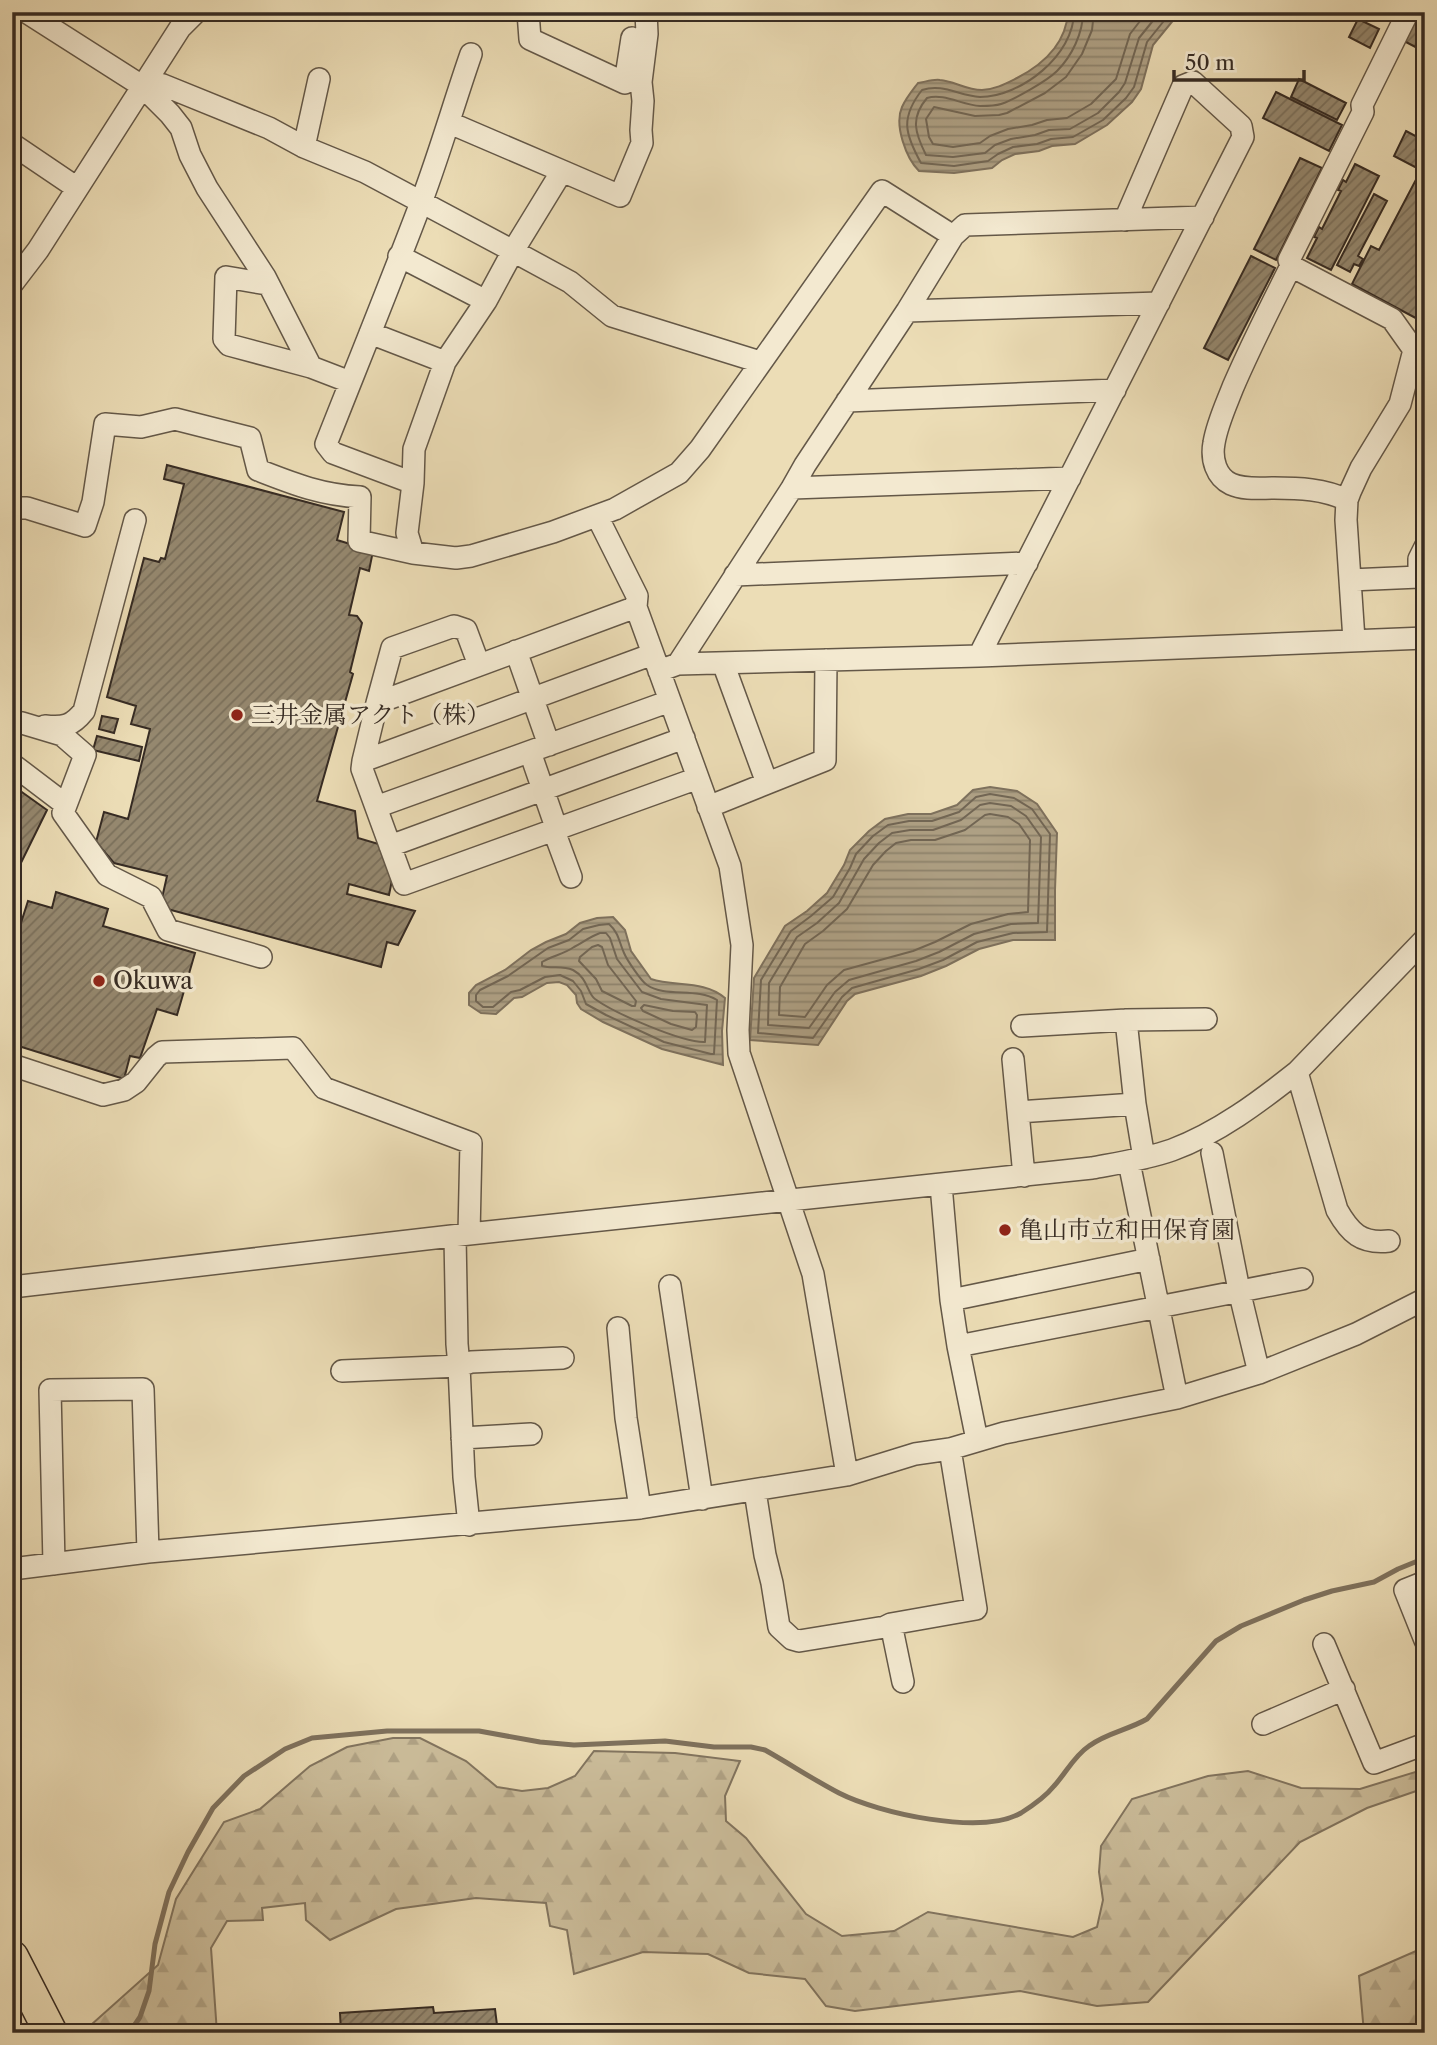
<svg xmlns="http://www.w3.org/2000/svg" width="1437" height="2045" font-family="'Libre Caslon Text','Noto Serif JP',serif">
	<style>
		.forest { fill: url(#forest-firs); stroke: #827560; stroke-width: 2 }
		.water { fill: url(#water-rules); stroke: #7e715d; stroke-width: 2 }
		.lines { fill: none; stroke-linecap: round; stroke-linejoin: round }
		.shore { stroke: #726654; stroke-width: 2 }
		.stream { stroke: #7e715d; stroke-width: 5 }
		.building { fill: url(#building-hatch); stroke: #362b23; stroke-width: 2 }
		.minor-casing { stroke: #645848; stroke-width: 24 }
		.highway-casing { stroke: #362b23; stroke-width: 35 }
		.minor { stroke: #f3e9d0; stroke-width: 21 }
		.highway { stroke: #ecddb6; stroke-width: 32 }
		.poi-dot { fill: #8f2418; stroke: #f3e9d0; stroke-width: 2.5 }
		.labels { text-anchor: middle; stroke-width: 7; stroke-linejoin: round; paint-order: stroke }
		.poi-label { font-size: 24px; fill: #362b23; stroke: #f3e9d0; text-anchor: start }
	</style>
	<defs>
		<pattern id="forest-firs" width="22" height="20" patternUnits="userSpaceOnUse" patternTransform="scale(1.75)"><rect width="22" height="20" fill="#cdbf9d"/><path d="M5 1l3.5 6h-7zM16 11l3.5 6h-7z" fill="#b1a487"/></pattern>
		<pattern id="water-rules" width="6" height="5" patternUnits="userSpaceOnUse" patternTransform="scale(1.75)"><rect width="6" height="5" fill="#aea084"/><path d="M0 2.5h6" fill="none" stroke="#8e836c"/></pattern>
		<pattern id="building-hatch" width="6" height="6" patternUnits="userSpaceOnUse" patternTransform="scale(1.75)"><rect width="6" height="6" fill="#95886f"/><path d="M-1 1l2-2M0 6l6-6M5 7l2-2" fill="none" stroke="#7a6f5b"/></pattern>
	</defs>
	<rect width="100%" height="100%" fill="#ecddb6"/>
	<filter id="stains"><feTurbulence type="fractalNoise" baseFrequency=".00286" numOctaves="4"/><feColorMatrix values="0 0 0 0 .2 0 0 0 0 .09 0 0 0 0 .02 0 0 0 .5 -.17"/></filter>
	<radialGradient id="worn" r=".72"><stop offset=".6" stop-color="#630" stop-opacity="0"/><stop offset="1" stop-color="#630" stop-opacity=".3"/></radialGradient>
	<path class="forest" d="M393,1738H420L466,1761L497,1787L522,1791L548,1788L575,1776L594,1751L675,1753L740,1761L725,1796L726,1821L746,1838L806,1914L842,1936L894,1931L928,1912L1073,1937L1097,1927L1103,1900L1099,1872L1101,1846L1132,1799L1208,1776L1248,1771L1301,1788L1360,1789L1425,1769V1788L1367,1808L1300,1842L1148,2002L1097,2006L1020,1991L855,2011L826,2006L805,1979L749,1973L708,1954L643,1952L574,1974L567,1930L550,1926L546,1903L476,1898L396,1909L330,1940L306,1920L305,1903L262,1908L263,1920L227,1921L211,1948L217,2033H82L158,1965L176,1899L224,1822L260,1809L310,1766L347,1747Z
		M1425,1947V2033H1364L1359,1976Z"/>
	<path class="water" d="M1068,12H1180L1153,45L1141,89L1132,102L1107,125L1075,144L1052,146L1039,151L1015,154L1002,160L992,168L954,173L919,171C906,158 894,125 902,107C906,98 912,91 918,83C925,82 933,79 940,80C954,81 966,90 982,90C996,89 1005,84 1017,78C1044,64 1066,44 1068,12Z
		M990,787L1017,791L1037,804L1057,833L1055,890V940H1013L979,949L946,966L921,976L855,994L847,1001L818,1045L750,1040L754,978L785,926L807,911L827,893L844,865L850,850L869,831L885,819L908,814H931L957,805L973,790Z
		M613,917L625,930L631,951L651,979C675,987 704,980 725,998L722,1031L723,1065L662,1049L603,1022L581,1009L577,1003L576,995L567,985L559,982L547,983L522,997L514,998L496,1014L481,1013L469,1005V993L476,985L505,970L531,950L546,942L566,934L580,923L597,918Z"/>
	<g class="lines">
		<path class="shore" d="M1074,12C1074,55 1021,97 980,97C959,96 943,83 922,90C900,118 905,134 921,163L954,166L988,161L998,154L1013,147L1037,144L1051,139L1073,137L1103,120L1126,98L1134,87L1147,42L1171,12
			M1083,12C1083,33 1072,56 1057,71C1047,81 1015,99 1001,104C995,106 986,106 980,106C962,105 944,93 927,98C910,118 915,133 926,155L953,157L985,153L995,145L1011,139L1035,135L1049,130L1070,129L1098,113L1119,92L1125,83L1139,38L1160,12
			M1094,12L1092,30L1082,54L1066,77L1045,93L1007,113L999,115L975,116L934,107L926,119L929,137L933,144L953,147L980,143L990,136L1008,129L1032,125L1047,120L1067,118L1091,104L1116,79L1130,34L1147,12
			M990,794L1014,798L1032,809L1050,834L1047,932L1013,933L977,942L943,960L919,969L852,988L842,997L813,1038L758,1033L761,980L791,931L811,916L833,897L850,868L856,854L873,836L888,825L909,821H932L959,812L976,797Z
			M990,803L1011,806L1026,816L1041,837L1038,923L1011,924L974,934L939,952L916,961L849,980L835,992L809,1028L768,1025L769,983L797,937L817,923L839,903L864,859L879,843L892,833L910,830H933L961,820L980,805Z
			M990,814L1008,817L1019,824L1030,840L1028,912L1008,914L971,924L935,942L913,951L844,970L827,985L805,1017L779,1015L780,987L805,944L823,931L847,909L873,865L886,851L896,843L911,840H935L965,830L985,815Z
			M609,924C619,933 619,942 624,953C627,960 641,981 647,985C666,998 696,987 717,1000L714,1054H711L664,1042L606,1015L586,1004L581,991L573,981L560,975L545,977L520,990L511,992L493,1007H483L476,1001V995L480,990L508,976L548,948L569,940L583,929L599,925Z
			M600,933H606L610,938L617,959L642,992L661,999L707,1005L705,1042C683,1043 614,1013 595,999C587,993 588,978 573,970C562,965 552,969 542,966V962C552,956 564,954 574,947C584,942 589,937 600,933Z
			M598,945L602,947L608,965L636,1001L635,1006H632L602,991L596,979L579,961L580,957L592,947Z
			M644,1005L673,1011L695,1012L697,1015L696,1027L692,1030L671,1024L643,1011L641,1008Z"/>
		<path class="stream" d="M120,2031L134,2026L140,2017L149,1991L155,1944L169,1892L188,1852L213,1808L244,1776L285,1749L312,1738L387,1731H479L540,1742L574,1745L665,1741L714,1747H751L765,1750C790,1764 814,1780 839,1793C878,1813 981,1836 1021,1813C1032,1806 1046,1796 1054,1786C1066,1773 1074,1756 1089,1746C1106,1733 1128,1730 1147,1719L1216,1641L1241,1626L1304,1600L1332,1591L1374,1582L1398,1569L1425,1558"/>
	</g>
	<path class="building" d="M1358,19L1379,29L1370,48L1349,37Z
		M1414,21L1425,26V52L1404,41Z
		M1299,79L1346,103L1337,120L1291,97Z
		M1276,92L1342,125L1329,151L1263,118Z
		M1406,131L1425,141V174L1418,171L1419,169L1394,156Z
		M1300,158L1322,168L1276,260L1254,249Z
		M1355,164L1379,176L1331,270L1307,258L1317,238L1314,237L1319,227L1322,229L1341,191L1338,190L1343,180L1346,182Z
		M1420,172L1425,174V323L1352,284L1371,246L1379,250Z
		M1374,194L1387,201L1358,256L1363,259L1359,266L1354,264L1350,272L1337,265Z
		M1251,256L1275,268L1228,360L1204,348Z
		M167,465L344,512L337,540L373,551L369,571L360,568L349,615L357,616L362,623L350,672L353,674L317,801L355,811L358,838L382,845L393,875L389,895L349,884L347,894L415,911L398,945L387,942L381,967L160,907L167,876L114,863L96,842L104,812L128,819L150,729L131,724L136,706L107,697L144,558L159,562L161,558L165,559L184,484L164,479Z
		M102,716L118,719L114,733L99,729Z
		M97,736L142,747L139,761L93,750Z
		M12,785L47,810L12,881Z
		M56,892L108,909L103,926L195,953L177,1015L157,1009L140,1058L130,1056L124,1079L12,1044V951L28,901L52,908Z
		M433,2007L434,2013L495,2009L498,2033H341L340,2013Z
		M764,2025L765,2033H632Z"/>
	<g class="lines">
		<defs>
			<path id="minor" d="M26,12L142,86L170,114L181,128L190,155L207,188L265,277L311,367
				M528,12L530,39L625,83L632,38
				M471,54C454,103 440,152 422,200C391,282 358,363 326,444L333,453L413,483L414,449L445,362L486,301L513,251L570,282L612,316L760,362
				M146,81L163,85L269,128L304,147L365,172L513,251L562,171L620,196L642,143L641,130L643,101L641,82L647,34L646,12
				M450,123L562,171
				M12,144L77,188
				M304,147L319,79
				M399,256L486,301
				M1291,266L1392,319L1414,350L1400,404L1361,468L1350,492L1347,500L1346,520L1354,640
				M12,284L38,250L180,28L196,12
				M267,284L226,277L224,339L229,345L311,367L350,382
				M907,311L1159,303
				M370,333L445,362
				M847,401L1115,390
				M413,483L407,533L413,553L456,558L471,556L553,532L615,509L679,473L700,449L882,191L953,236
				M792,488L1070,478
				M1347,500C1324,489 1299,488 1274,488C1260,488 1244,490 1231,484C1216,477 1211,459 1214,443C1217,424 1226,405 1233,387C1251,345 1271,306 1291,266L1289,260L1363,112L1362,105L1408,12
				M12,508H27L85,526L93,502L105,424L141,427L175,419L250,438L258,470C294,484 321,495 360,497L359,541L413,553
				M597,516L637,596L636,607L730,866L742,945L738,1030L739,1053L813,1274L847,1475
				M735,575L1027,563
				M1419,577V559L1425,547
				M1350,580L1419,577L1425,580
				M516,651L549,745
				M653,654L363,761L362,769L404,884L698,778
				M979,656L1243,137L1241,126L1193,82L1183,86L1125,220
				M723,663L767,783
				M678,664L792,488L805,465L907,311L953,236L965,225L1203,217
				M659,671L678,664L979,656L1425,638
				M377,703L392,648L454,626L466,630L479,665
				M12,722L22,723L62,735L85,755L63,813L107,875L151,897L168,930L261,957
				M45,726C64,728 72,726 84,711L135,520
				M530,752L557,830
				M363,761L377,703L636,607
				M12,764L66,805
				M376,807L670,701
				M708,807L825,760L826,660
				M554,831L571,877
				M390,846L684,738
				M1126,1020L1135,1104L1144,1158
				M1022,1026L1126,1020L1206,1019
				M1013,1059L1024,1176
				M12,1065L103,1095L124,1090L136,1082L156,1057L162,1052L293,1048L324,1088L471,1143L469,1234
				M1297,1072L1337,1210C1350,1233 1361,1244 1389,1241
				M1018,1112L1135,1104
				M1212,1153L1239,1290L1259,1373
				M1129,1162L1177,1398
				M941,1185L951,1300L958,1346L977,1440
				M455,1236L457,1344L459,1366L464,1477L469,1525
				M670,1286L702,1499
				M12,1287L469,1234L1092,1168C1119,1163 1146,1159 1172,1150C1218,1133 1259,1102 1297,1072L1425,939
				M951,1300L1149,1259
				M618,1328L626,1418L640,1508
				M958,1346L1302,1279
				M342,1371L459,1366L471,1362L563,1358
				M462,1438L531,1434
				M755,1491L765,1555L772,1583L779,1627L792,1639L799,1641L885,1627L891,1624L976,1609L950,1449
				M54,1564L50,1390L143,1389L148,1552
				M12,1569L148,1552L640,1508L847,1475L915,1454L950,1449L1004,1433L1177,1398L1259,1373L1356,1334L1425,1299
				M1425,1582L1405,1590L1425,1640
				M891,1624L903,1682
				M1324,1644L1374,1763L1425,1744
				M1263,1724L1344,1689"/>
			<path id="highway" d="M12,1957L51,2033"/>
		</defs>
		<use href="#minor" class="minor-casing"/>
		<use href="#highway" class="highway-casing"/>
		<use href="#minor" class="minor"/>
		<use href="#highway" class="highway"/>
	</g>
	<g class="poi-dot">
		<circle cx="237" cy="715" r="7"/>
		<circle cx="99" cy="981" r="7"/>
		<circle cx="1005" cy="1230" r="7"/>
	</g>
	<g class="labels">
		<g class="poi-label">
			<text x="251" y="723">三井金属アクト（株）</text>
			<text x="113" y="989">Okuwa</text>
			<text x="1019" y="1238">亀山市立和田保育園</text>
		</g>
	</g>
	<rect width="1437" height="2045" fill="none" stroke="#ecddb6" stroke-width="42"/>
	<rect x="14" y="14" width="1409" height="2017" fill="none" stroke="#362b23" stroke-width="3.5"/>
	<rect x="21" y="21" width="1395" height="2003" fill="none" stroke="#362b23" stroke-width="2"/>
	<path d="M1174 70v10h130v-10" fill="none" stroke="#362b23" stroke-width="3.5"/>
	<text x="1185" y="70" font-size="21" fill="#362b23" stroke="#f3e9d0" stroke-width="5" paint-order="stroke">50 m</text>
	<rect width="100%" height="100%" filter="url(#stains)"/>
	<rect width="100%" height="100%" fill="url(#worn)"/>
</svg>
